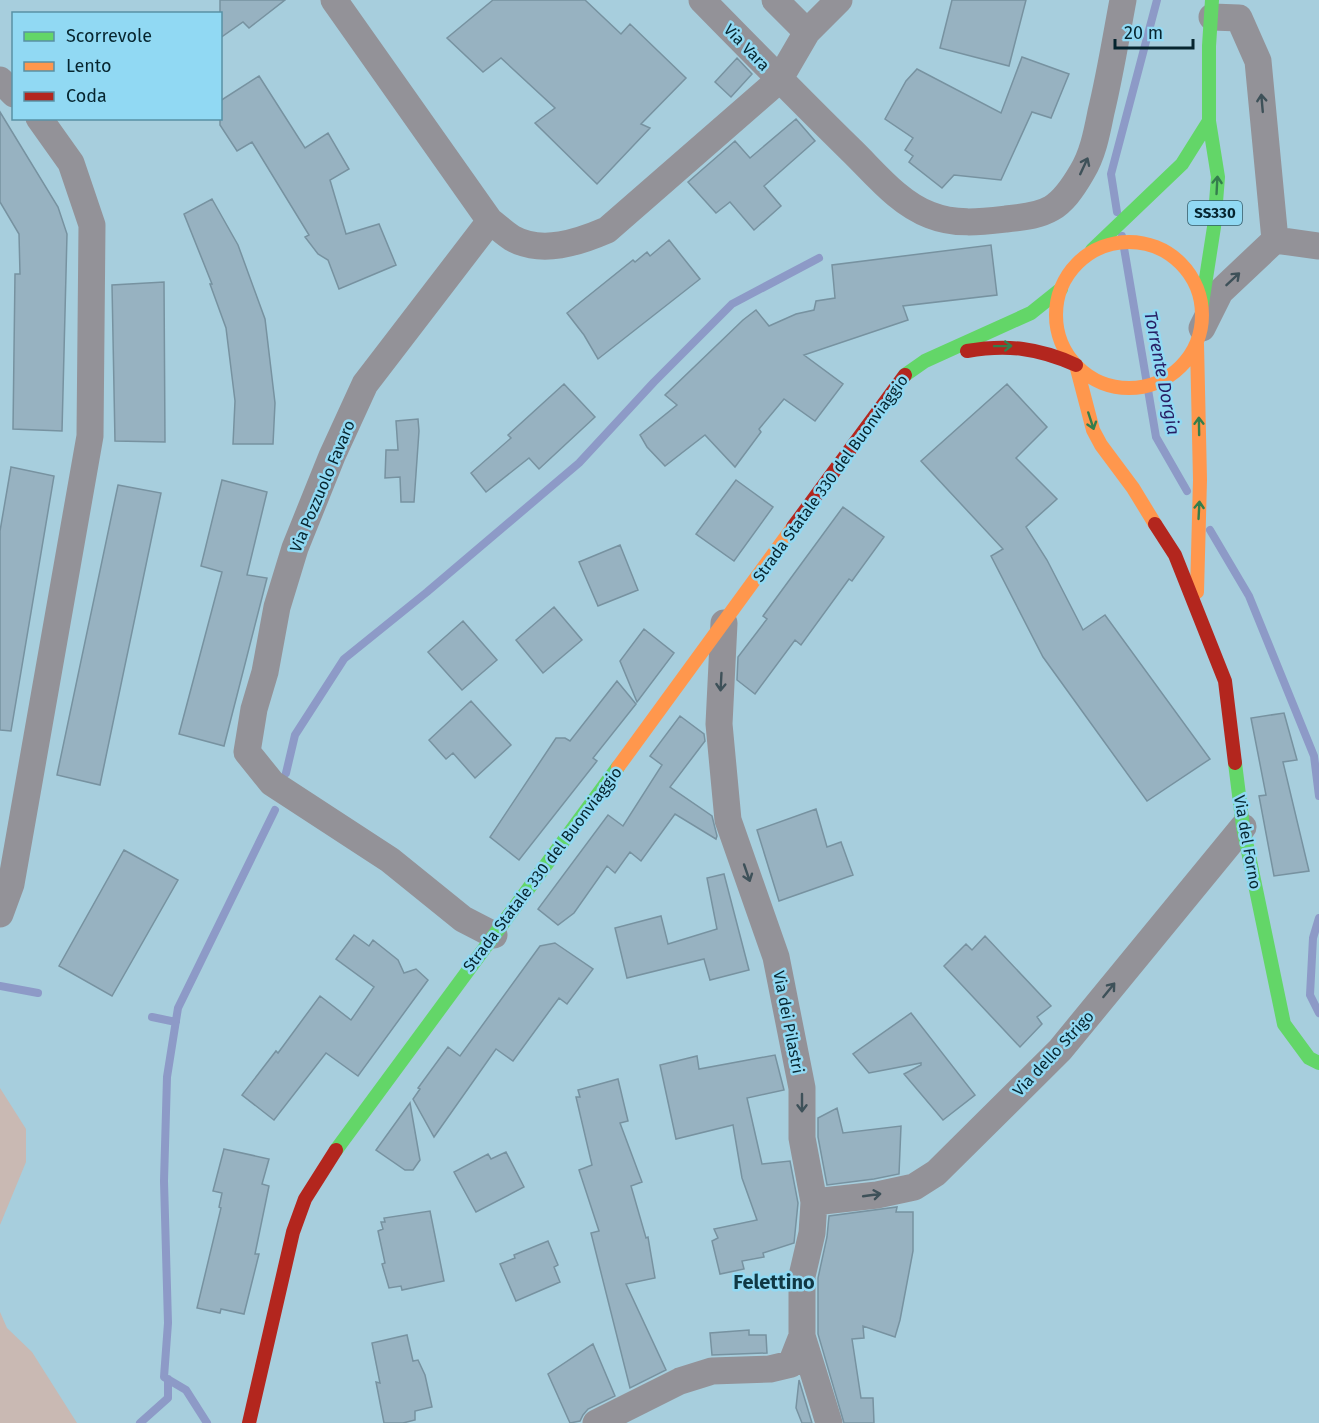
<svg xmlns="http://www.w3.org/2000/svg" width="1319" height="1423" font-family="'Fira Sans',sans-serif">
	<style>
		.green { fill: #c9b9b3 }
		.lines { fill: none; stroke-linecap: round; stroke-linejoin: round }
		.stream { stroke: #8d9ac7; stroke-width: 8 }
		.building { fill: #97b2c1; stroke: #7792a0; stroke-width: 1.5 }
		.street { stroke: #939298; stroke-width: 27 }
		.fast { stroke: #63d668; stroke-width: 14 }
		.slow { stroke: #ff974d; stroke-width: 14 }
		.jam { stroke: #b3261e; stroke-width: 14 }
		.oneway { stroke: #3e5159 }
		.oneway2 { stroke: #347e4c }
		.labels { text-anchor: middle; stroke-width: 5; stroke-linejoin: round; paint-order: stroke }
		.shield { fill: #91d9f3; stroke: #305b6a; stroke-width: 1.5 }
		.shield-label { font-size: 15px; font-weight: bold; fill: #06252f }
		.street-label { font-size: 16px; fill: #06252f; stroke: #91d9f3 }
		.water-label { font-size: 18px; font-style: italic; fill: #271e64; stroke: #91d9f3 }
		.quarter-label { font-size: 20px; font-weight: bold; fill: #103844; stroke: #91d9f3 }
	</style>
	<rect width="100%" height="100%" fill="#a7cedd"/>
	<path class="green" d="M0,1088L26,1129V1162L0,1225Z
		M0,1312L7,1328L32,1352L77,1423H0Z"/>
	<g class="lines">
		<path class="stream" d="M1117,212L1111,174L1157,0
			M1122,236L1156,437L1187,491
			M1210,530L1249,596L1314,756L1319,796
			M286,773L295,735L344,659L427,592L579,463L654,382L732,304L819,258
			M1319,918L1313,938L1310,995L1319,1013
			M0,986L38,993
			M152,1017L176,1022
			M140,1423L168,1398V1379
			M207,1423L186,1390L164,1377L168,1323L164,1181L167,1077L178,1008L275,810"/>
	</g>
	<path class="building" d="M220,0H285L249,28L243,22L220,38Z
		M493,0H585L621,34L630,24L686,78L641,124L650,128L597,184L535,123L555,108L501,58L483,72L447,38Z
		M952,0H1026L1009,66L940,48Z
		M1022,57L1069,74L1051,118L1032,112L1001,180L954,175L942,188L909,162L913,156L905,150L913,138L885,119L906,81L917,69L1001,113Z
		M737,58L752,74L731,97L715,82Z
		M259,76L305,148L328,133L349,169L330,180L346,234L379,224L396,265L339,289L328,260L318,254L305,237L309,235L252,142L237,151L220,125V101Z
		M0,112L58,207L67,234L62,431L13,429L15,274H20L19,234L0,202Z
		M796,119L815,141L764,186L781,206L754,230L730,202L716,213L688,182L735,141L750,158Z
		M212,199L238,245L265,319L275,403L273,444H233L235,401L226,328L210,284H212L184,214Z
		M669,240L700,279L598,359L584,335L567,313L633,260L635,262L647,252L650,256Z
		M991,245L997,295L903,306L908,320L804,355L843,384L815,421L784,399L759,429L761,432L735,467L705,435L665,466L647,447L640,435L677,405L665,395L743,320L756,310L769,326L796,314L814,310L816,301L835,298L832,265Z
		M164,282L165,442L115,441L112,285Z
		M564,384L595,417L539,469L529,458L486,492L471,473L511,438L508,435Z
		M1007,384L1047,427L1016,458L1057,499L1026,527L1047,560L1083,630L1105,615L1210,759L1147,801L1043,657L991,556L1003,549L921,461Z
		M418,419L419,431L414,502H401L400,477L385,478L386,450H398L396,421Z
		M11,467L54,476L11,731L0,730V531Z
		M222,480L267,492L247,575L267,578L224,746L179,734L222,572L201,566Z
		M736,480L773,507L734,561L696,534Z
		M118,485L161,493L100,785L57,775Z
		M843,507L884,537L852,581L849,579L801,645L795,640L755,694L737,680L738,657L767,619L763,616Z
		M620,545L638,590L598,606L579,562Z
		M554,607L582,640L543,673L516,640Z
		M463,621L497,660L462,690L428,652Z
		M644,629L674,653L637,702L620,661Z
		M617,681L636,704L593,758L597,761L519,860L490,837L556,738H565L570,741Z
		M471,701L511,745L475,778L453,753L446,759L429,740Z
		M1284,713L1297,760L1283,762L1309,871L1274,876L1259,796L1266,795L1251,718Z
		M680,716L704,734L705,741L670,787L712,816L717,836L716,839L675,814L641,861L630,852L615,873L607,866L574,913L558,925L538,909L608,815L623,826L662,765L650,756Z
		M816,809L827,847L841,842L853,875L779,901L757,830Z
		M124,850L178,880L112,996L59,966Z
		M724,874L749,970L710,980L704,959L627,978L615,928L661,916L668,944L717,929L707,878Z
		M354,935L369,946L373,940L398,960L404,973L416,969L428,980L358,1076L326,1053L274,1120L242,1095L276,1051L278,1053L320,996L351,1020L374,987L336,959Z
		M985,936L1051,1006L1037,1017L1042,1024L1020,1047L944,966L966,944L972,950Z
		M555,943L593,969L567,1004L559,998L513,1061L496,1049L434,1137L413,1099L420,1089L418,1088L448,1047L460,1056L540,946Z
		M911,1013L975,1095L943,1120L904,1074L921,1065V1063L869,1073L853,1054Z
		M775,1055L784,1090L747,1098L762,1164L790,1161L798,1203L794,1243L763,1253L764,1257L742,1261L744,1269L720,1274L712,1241L718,1238L714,1229L757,1220L742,1178L733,1125L676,1139L660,1065L697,1056L699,1069Z
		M618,1079L628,1121L620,1123L642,1182L631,1186L646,1238L648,1237L655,1278L626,1284L666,1370L630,1388L591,1233L599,1231L579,1170L592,1165L576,1097H580L578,1090Z
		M410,1103L420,1160L413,1170H405L376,1150Z
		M837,1108L843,1133L901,1126L899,1174L874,1179L827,1185L818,1137V1118Z
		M224,1149L269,1159L262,1184L269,1186L255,1254H259L244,1314L221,1309L220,1313L197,1308L221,1208L219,1207L222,1193L213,1191Z
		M506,1152L524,1187L476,1212L454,1172L488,1154L491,1159Z
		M897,1207L896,1212H913V1251L900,1320L895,1337L863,1326L864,1338L852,1339L861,1398H873L874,1423H844L818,1334V1278L827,1237L829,1216Z
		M430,1211L444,1281L402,1290L401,1286L389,1288L382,1264L385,1263L378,1231L383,1229L381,1222H385L384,1218Z
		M548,1241L558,1265L554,1267L560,1282L516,1301L500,1264L515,1258L514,1255Z
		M749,1330V1335H766L767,1353L712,1355L710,1333Z
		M407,1335L413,1361L418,1360L425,1375L432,1407L415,1411V1420L403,1423H384L376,1382L380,1383L372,1343Z
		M593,1344L615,1396L588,1409L583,1415L580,1421L570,1423L548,1374Z
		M799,1380L812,1423H802L796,1408Z"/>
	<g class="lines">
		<path class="street" d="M334,0L490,221L365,384L332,456L295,548L277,607L265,672L254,709L247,752L272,783L390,860L463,919L494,935
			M702,0C751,50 800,100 850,149C874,172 898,203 930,215C955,225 980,222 1006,219C1048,215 1060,210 1082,172C1093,154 1097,132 1101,112C1110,75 1116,37 1123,0
			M775,0L807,32L839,0
			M0,80L14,94
			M490,221C497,226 504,233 512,238C542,255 579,242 607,230L779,80L807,32
			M1275,240L1319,246
			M1202,328L1220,292L1275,240L1258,61L1239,18L1212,17
			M724,623L719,724L728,820L776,957L802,1088V1138L814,1202L812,1233L802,1276V1336L829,1423
			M0,914L11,884L90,436L92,225L71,163L39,118
			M814,1202L877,1195L914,1187L936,1173L1060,1050L1243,827
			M596,1423L680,1381L712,1371L770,1369L791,1364L802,1336"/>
		<path class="fast" d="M1092,250L1182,164L1209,121
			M1202,304L1214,227L1218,177L1209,121V46L1212,0
			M905,375L925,361L1031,313L1061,289
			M1235,763L1243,827L1284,1024L1309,1058L1319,1063
			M336,1150L618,767"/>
		<path class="slow" d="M1056 315a73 73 0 1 1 146 0a73 73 0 1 1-146 0Z
			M1197,344L1200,480L1197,592
			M1076,365L1093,430L1101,445L1133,488L1155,524
			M618,767L793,527"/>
		<path class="jam" d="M967,351C1007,344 1039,348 1076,365
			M1155,524L1175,555L1225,681L1235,763
			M793,527L905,375
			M249,1423L293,1232L305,1199L336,1150"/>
	</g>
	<defs><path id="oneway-shaft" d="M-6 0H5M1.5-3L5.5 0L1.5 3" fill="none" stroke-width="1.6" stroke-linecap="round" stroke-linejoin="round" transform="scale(1.5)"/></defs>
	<g class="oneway">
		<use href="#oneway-shaft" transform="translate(1262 103) rotate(-95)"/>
		<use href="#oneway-shaft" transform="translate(1084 166) rotate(-65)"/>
		<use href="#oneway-shaft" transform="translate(1233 279) rotate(-43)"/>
		<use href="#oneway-shaft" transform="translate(721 682) rotate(93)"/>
		<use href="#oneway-shaft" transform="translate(747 873) rotate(71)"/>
		<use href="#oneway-shaft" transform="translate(1109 990) rotate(-51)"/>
		<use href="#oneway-shaft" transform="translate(802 1103) rotate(90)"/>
		<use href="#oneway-shaft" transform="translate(872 1195) rotate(-8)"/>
	</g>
	<g class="oneway2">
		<use href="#oneway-shaft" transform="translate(1217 185) rotate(-87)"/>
		<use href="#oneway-shaft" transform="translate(1003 346) rotate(-1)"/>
		<use href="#oneway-shaft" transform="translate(1091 421) rotate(72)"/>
		<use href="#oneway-shaft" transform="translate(1199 426) rotate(-91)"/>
		<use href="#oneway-shaft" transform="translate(1199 510) rotate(-87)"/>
	</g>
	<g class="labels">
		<rect class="shield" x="1188" y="201" width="54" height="24" rx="4.5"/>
		<g class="shield-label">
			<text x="1215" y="218">SS330</text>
		</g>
		<g class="street-label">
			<text transform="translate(747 47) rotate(46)" y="6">Via Vara</text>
			<text transform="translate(830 478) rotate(-54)" y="6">Strada Statale 330 del Buonviaggio</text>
			<text transform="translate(322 486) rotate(-67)" y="6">Via Pozzuolo Favaro</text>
			<text transform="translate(1248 842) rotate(80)" y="6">Via del Forno</text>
			<text transform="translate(542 869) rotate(-53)" y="6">Strada Statale 330 del Buonviaggio</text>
			<text transform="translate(789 1022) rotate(79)" y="6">Via dei Pilastri</text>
			<text transform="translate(1053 1053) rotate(-47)" y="6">Via dello Strigo</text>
		</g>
		<g class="water-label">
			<text transform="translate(1162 373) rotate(79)" y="6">Torrente Dorgia</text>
		</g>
		<g class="quarter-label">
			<text x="774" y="1289">Felettino</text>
		</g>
	</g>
	<rect x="12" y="12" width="210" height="108" fill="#91d9f3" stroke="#5991a5" stroke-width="1.5"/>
	<rect x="24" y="32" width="30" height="9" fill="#63d668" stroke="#5991a5" stroke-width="1.5"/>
	<text x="66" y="42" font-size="18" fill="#06252f">Scorrevole</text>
	<rect x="24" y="62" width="30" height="9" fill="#ff974d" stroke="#5991a5" stroke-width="1.5"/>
	<text x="66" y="72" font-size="18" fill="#06252f">Lento</text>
	<rect x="24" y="92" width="30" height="9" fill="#b3261e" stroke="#5991a5" stroke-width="1.5"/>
	<text x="66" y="102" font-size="18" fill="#06252f">Coda</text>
	<path d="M1115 39v9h78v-9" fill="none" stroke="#06252f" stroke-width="3"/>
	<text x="1124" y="39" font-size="18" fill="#06252f" stroke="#91d9f3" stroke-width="4.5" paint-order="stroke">20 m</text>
</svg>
